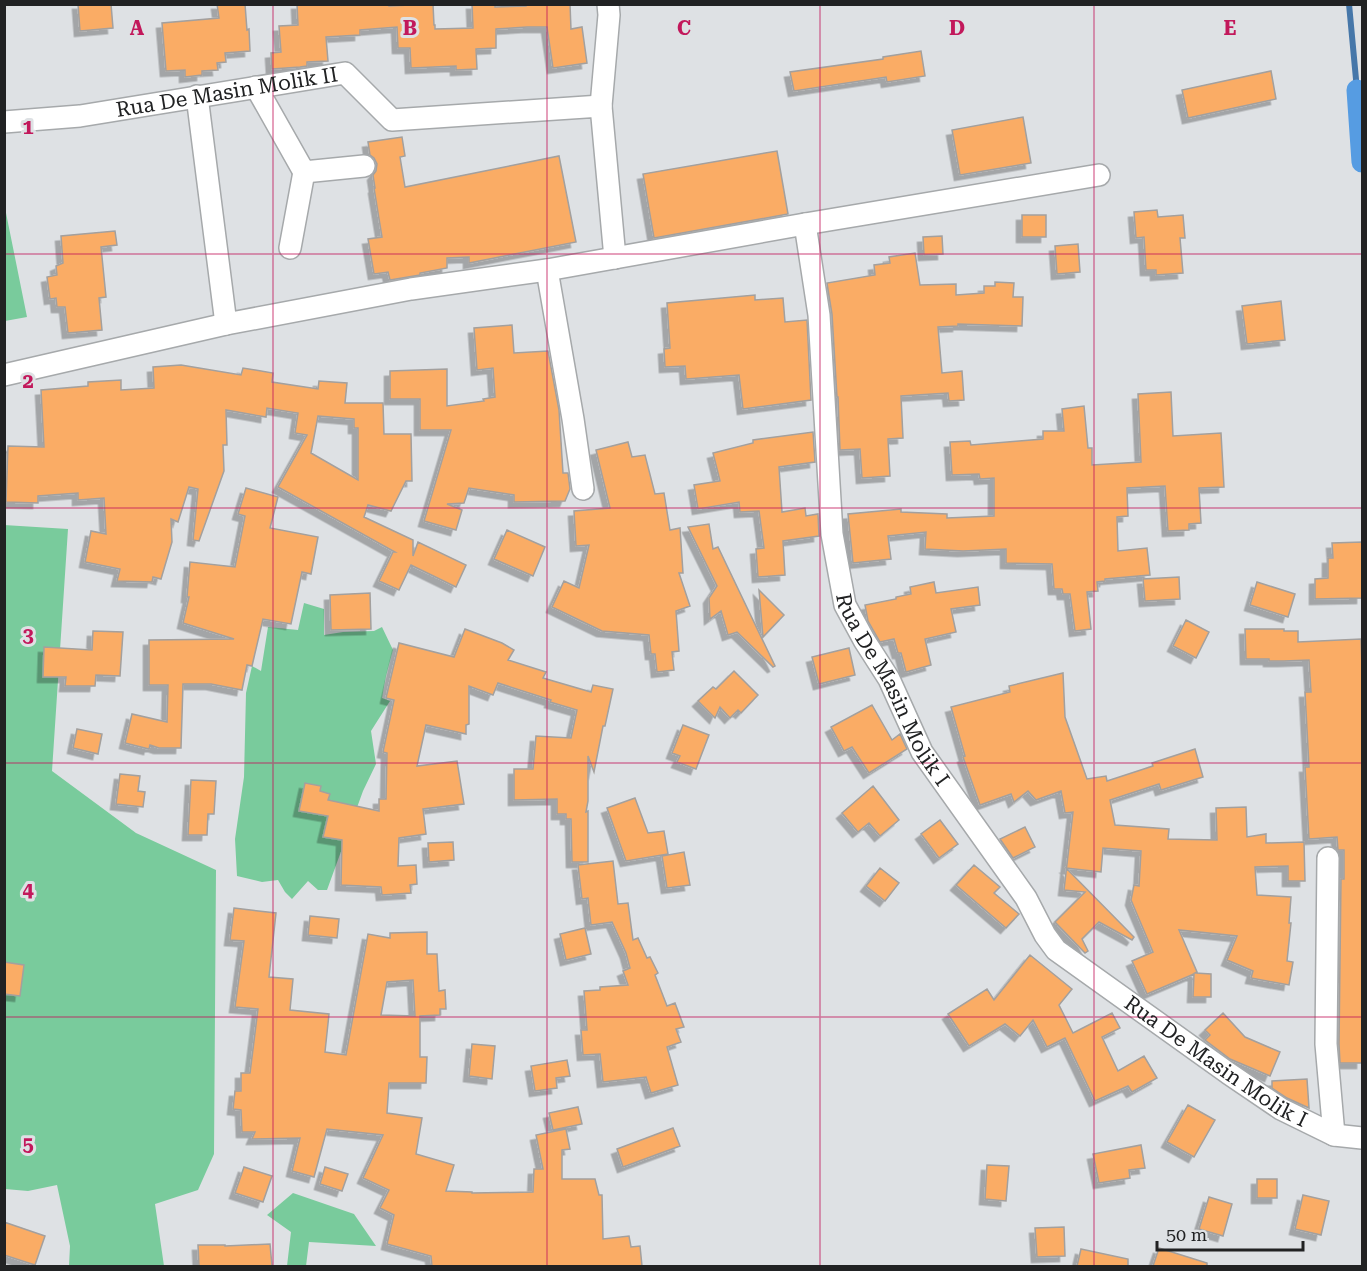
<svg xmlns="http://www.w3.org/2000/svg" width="1367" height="1271" font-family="'Roboto Serif',serif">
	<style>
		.green { fill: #79cb9c }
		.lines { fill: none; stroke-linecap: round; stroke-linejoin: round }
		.stream { stroke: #4677a9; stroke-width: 6 }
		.canal { stroke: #569ce2; stroke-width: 21 }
		.building { fill: #faac65; stroke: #a3a09e; stroke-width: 1.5; fill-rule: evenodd; filter: url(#shadow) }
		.minor-casing { stroke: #a6a9ab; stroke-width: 24 }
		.minor { stroke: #fff; stroke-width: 21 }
		.grid { fill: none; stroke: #c2185b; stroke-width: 1.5; stroke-opacity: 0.55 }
		.labels { text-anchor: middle; stroke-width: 6; stroke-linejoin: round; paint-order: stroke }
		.street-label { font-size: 21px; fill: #212223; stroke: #dee1e4 }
		.grid-label { font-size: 20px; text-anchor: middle; font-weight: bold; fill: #c2185b; stroke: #dee1e4; stroke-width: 6; stroke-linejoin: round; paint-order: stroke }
	</style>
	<defs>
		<filter id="shadow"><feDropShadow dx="-5.5" dy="5.5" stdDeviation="0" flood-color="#0004"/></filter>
	</defs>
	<rect width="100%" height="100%" fill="#dee1e4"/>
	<path class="green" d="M4,203L27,317L5,321H4Z
		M4,525L68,529L52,771L136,833L216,870L214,1154L198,1190L155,1204L164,1266H69L70,1246L57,1185L28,1191L5,1189Z
		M304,603L324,609V635L343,632L374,631L382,627L393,650L386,676L382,698L390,701L371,731L376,764L363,791L327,890H318L308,881L292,899L285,892L278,880L262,882L237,876L235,839L244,777L246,693L252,666L261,671L268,627L298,630Z
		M293,1193L354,1214L376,1246L309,1242L306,1266H287L291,1232L267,1215Z"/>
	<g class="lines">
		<path class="stream" d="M1349,4L1357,90"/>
		<path class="canal" d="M1357,90L1362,162"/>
	</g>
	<path class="building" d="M78,4H111L113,28L80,31Z
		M217,4H245L247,30L249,29L250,51L225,53L226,62L217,63L218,70L202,71V75L185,77V70L166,71L162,23L219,18Z
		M297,4H389V6L433,4L434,25H435V29L473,28L472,4H495V7L526,6V4H570L571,29L582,27L587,63L553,68L547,27H527L496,29V48L476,49L477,69L456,70V66L411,68L410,48H398L397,27L360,30V35L326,37L328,61L307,62V66L300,67L272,69L271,53L281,52L279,26L298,25Z
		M921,51L925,76L887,82L886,77L794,91L790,72L883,59V57Z
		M1271,71L1276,99L1188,118L1182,90Z
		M1023,117L1031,163L960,175L952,130Z
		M402,137L405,156L400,157L405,187L559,156L576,242L469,263V257L447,258V268L420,273V275L390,280L388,272L374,274L368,239L382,237L374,188H375L373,175L376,171L377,164L374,158L370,155L368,142Z
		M777,151L788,214L654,238L643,174Z
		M1157,210L1158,217L1183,215L1185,238H1180L1183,273L1156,275V270H1146L1144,237L1136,238L1134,212Z
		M1022,215H1046V237H1022Z
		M115,231L117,245L101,247L106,297L99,298L102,330L68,333L65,307H57L56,298L50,299L47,277L57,275L56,266L63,263L61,236Z
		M942,236L943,254L924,255L923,237Z
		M1078,244L1080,272L1057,274L1055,246Z
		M915,253L920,285L956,284V295L984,293V286H995V282L1014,283L1013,297H1023L1022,326L958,324V326L938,327L942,373L962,371L964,400L949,401L948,393L901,396L903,438L888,439L890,476L862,478L860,449L840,450L838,397H837L832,314L827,283L875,275L874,265L890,263L889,257Z
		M755,295V300L783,298L785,322L807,320L811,400L743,409L739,375L686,379L685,366L665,367L664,349L670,348L667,303Z
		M1281,301L1285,340L1247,344L1242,306Z
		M512,325L514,353L548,351L559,410L563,473H568L570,489L565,501L514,502V495L469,488L464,503L447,504L462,510L456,530L424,521L451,430H420V399H390V371L447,369V406L484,401L483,399L495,397L493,368L477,370L474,328Z
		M181,365L241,375L243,368L273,373L272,382L318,389L319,381L347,383L345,403H383L384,434H411L412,481H406L391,511L368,505L364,517L413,540V556L418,542L466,565L456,587L411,565L399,590L379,581L393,552H395L278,487L307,435L295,433L298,413L267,408L266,417L226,410L227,445H223L224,471L199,541L193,540L198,489L189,487L178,522L171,519L172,542L161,579L153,577L152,582L117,581L120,569L85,562L91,531L106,534L104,498L78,500V493L38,496V503L6,502L8,446L44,447L41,390L88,386V382L121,380V390L154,388L153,367ZM318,416L354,419V428H358V480L311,453Z
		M1171,392L1173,436L1221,433L1224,487L1199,488L1201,523L1189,524V530L1168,531L1165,486L1127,488L1128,516L1117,517L1118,551L1147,548L1150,575L1105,579V581L1097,582L1098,591L1087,592L1091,629L1075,631L1070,594H1063L1062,589H1054L1052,564L1006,563V549L963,551L925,549L926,532L888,536L891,559L853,563L848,514L901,509V512L947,514V518L994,516V478L980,479L979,474L952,475L950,442L970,441L971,445L1043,439V431H1064L1062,409L1084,406L1088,448H1092V465L1141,462L1138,394Z
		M813,432L815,462L779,467L782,512L805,508L806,516L818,514L819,536L783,541L785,575L758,577L756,549L764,548L759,511L740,512L739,502L698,509L694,485L720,481L713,453L753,443V440Z
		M628,442L632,457L645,455L655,494L664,493L670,530L680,528L683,573H679L690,606L676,611L679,651L672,652L674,670L657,672L655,654H651L649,635L602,631L552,607L564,581L579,588L589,545L576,546L574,511L610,508L596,450Z
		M246,488L278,497L270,528L318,537L311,574L302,572L291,624L263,619L252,666L247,665L242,690L211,684H183L181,748H159L150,745L149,749L125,743L132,714L167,722L168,685H149V640L234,639L183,623L189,597H187L190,562L235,567L245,516L238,514Z
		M709,524L713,549L718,547L775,666L773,667L737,632L728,635L721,611L710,619L709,598L717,586L688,527Z
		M507,530L545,547L533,576L494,559Z
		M1362,542V598L1315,599V579L1328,578V558H1333L1332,543Z
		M1179,577L1180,599L1145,601L1143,579Z
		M934,582L936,593L978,587L980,605L951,609L956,632L925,639L931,665L906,672L901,653H898L894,639L880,642L868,621L865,605L896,599V597L911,594L910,587Z
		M1257,582L1295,594L1288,617L1250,605Z
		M759,590L784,615L763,637Z
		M370,593L371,629L331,630L330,595Z
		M1186,620L1209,632L1196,658L1173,646Z
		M465,629L502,643L514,650L508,660L546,672L543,678L591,692L593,685L613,689L605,726H603L594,772L588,756V801L586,812L588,811V862H572L571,819H566V814H557V799L514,800V769H533L536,736L571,738L577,710L550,702L551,700L498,683L493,695L469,686V724L466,725V734L426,725L417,766L457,761L464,804L423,809L426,834L399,838L398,866L416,865L417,884L410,885L411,893L382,895L381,887L341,885L342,840L323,837L328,816L299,811L305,783L321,786L320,791L330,794L328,800L379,811V799H386L387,753L383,752L394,700L386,698L399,643L454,657Z
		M1245,629H1284V631H1298V642L1361,639L1362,668V1063H1340L1339,1044L1341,879H1344V850H1338L1337,837L1309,839L1305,767H1309L1305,692H1311L1309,660L1284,661H1269V659H1246Z
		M93,631L123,632L120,676L96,675L95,686H65L66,677H43L44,647L92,650Z
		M849,648L855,675L819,684L812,657Z
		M734,671L758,695L741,713L738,710L730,718L720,707L715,718L698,701L713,687L716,689Z
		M1063,673L1065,717L1087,779L1106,776L1107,781L1153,766L1152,763L1195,749L1203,777L1161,790L1159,784L1110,800L1115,825L1169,829L1168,839L1217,840L1216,808L1246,807L1247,837L1266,834V843L1304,842L1305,881H1288V866L1255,867L1257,895L1291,897L1289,923H1291L1287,961L1293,962L1289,985L1251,978L1253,971L1227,960L1237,936L1179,930L1197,972L1195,973L1211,974V997H1193L1194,974L1147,994L1132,961L1153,952L1131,900L1134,885L1139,886L1141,851L1103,848L1101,872L1066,868L1134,937L1132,940L1099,922L1082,939L1088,951L1085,953L1055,922L1085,892L1064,890L1073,812L1065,813L1061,791L1036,800L1028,791L1014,802L1011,794L980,805L963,757L965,756L951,707L1010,692L1009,686Z
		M872,705L892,740L900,734L907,749L869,773L852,747L844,751L831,727Z
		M683,725L709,735L696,769L677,762L680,756L672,753Z
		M77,729L102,734L98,754L73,748Z
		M120,774L140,776L138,791L145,792L143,807L116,804Z
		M191,780L216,781L214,814H208L207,835H188Z
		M873,786L899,820L880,836L869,823L858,832L842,813Z
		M635,798L648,833L664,831L668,854L626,861L607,808Z
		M940,820L958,844L939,858L921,834Z
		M1025,827L1035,847L1013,858L1000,839Z
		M453,842L454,860L429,862L428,843Z
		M684,852L690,885L667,888L662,856Z
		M613,861L618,904L628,903L633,940L638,938L647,958L650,957L658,973L655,975L667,1006L675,1003L684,1027L676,1029L681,1042L667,1047L678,1085L651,1093L646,1077L603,1082L600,1054L583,1055L581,1030H587L584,991L600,990V987L628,985L623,971L630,968L626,953L612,922L591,925L588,898L582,899L578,865Z
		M974,865L1000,887L994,893L1019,914L1006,928L956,885Z
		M880,868L899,883L885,901L866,886Z
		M234,908L276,913L269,977L293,979L290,1010L329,1014L325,1052L346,1055L368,934L390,938V933L427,932V954H437L439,991L445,990L446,1009H440V1015L420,1016V1057H427L426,1083H389L387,1113L422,1118L416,1154L454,1165L446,1191L472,1192V1193L533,1192L534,1169H543L536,1135L566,1129L570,1149L562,1150V1179H595L599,1195H602L603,1239L629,1236L631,1247L640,1246L642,1266H432L431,1256L387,1244L394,1215L380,1208L389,1190L363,1178L383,1135L327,1129L314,1177L292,1171L300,1138L252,1139L255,1132H242L241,1110L233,1109L235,1091H241V1073H250L258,1009L235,1007L244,941L230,940ZM413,980L415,1016L381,1015L387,982Z
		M310,916L339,919L337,938L308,935Z
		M585,928L591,954L566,960L560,934Z
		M1030,955L1072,989L1059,1005L1073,1033L1112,1013L1120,1028L1102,1037L1118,1071L1144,1056L1157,1078L1132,1092L1128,1086L1095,1101L1065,1038L1047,1047L1033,1020L1020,1036L1005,1024L969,1046L948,1014L987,989L994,1000Z
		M4,962L24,965L20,996L4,994Z
		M1223,1013L1245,1037L1280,1052L1270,1076L1230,1059L1205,1040L1210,1035L1205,1030Z
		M472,1044L495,1046L492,1079L469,1076Z
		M567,1060L570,1076L556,1078L557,1088L535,1091L531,1066Z
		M1307,1079L1309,1108L1287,1098L1272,1088V1081Z
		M1188,1105L1215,1120L1194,1157L1167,1142Z
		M578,1107L582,1124L553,1130L549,1113Z
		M673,1128L680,1146L623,1167L617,1149Z
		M1141,1145L1145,1168L1129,1170L1130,1178L1099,1183L1093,1154Z
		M987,1165L1009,1166L1006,1201L985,1199Z
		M244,1167L272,1176L263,1202L235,1193Z
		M325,1167L348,1174L342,1191L320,1184Z
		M1257,1179H1277V1198H1257Z
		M1303,1195L1329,1201L1321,1235L1295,1229Z
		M1209,1197L1232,1204L1223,1236L1199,1229Z
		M4,1222L45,1236L35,1265L4,1255Z
		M1064,1227L1065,1256L1037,1257L1035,1228Z
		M270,1244L272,1266H199L198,1245H225V1246Z
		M1159,1248L1207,1263V1266H1153Z
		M1081,1249L1128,1259V1266H1077Z"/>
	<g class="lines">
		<defs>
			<g id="minor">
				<path d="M256,87L304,172L364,166"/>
				<path id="s1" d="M197,96L226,324L411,289L547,270L805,224L819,315L832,534L845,605L864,640L889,679L922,752L1026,898L1045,935L1056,950L1228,1073L1281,1109L1334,1135L1362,1138"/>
				<path d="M601,106L609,15L608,4"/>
				<path id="s2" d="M4,122L80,116L345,73L392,120L601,106L615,258"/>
				<path d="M805,224L1099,175"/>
				<path d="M290,248L304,172"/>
				<path d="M547,270L573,419L583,489"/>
				<path d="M4,375L226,324"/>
				<path d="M1328,858L1326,1044L1334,1135"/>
			</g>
		</defs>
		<use href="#minor" class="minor-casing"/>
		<use href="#minor" class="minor"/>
	</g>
	<path class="grid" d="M273,4V1266M547,4V1266M820,4V1266M1094,4V1266M4,254H1362M4,508H1362M4,763H1362M4,1017H1362"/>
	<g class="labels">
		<g class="street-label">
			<text dy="7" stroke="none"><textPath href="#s2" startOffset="225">Rua De Masin Molik II</textPath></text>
			<text dy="7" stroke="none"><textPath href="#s1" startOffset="1298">Rua De Masin Molik I</textPath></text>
			<text dy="7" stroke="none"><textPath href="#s1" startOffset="1802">Rua De Masin Molik I</textPath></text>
		</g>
	</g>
	<g class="grid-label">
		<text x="137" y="35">A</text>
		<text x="410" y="35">B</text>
		<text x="684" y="35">C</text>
		<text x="957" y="35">D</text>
		<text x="1230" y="35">E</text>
		<text x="28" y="134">1</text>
		<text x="28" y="388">2</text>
		<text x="28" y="642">3</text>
		<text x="28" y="897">4</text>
		<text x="28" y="1151">5</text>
	</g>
	<rect width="1367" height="1271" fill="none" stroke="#212223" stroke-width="12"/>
	<path d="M1157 1241v9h146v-9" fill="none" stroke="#212223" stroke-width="3"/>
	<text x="1166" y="1241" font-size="18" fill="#212223" stroke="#dee1e4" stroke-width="4.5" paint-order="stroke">50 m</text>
</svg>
